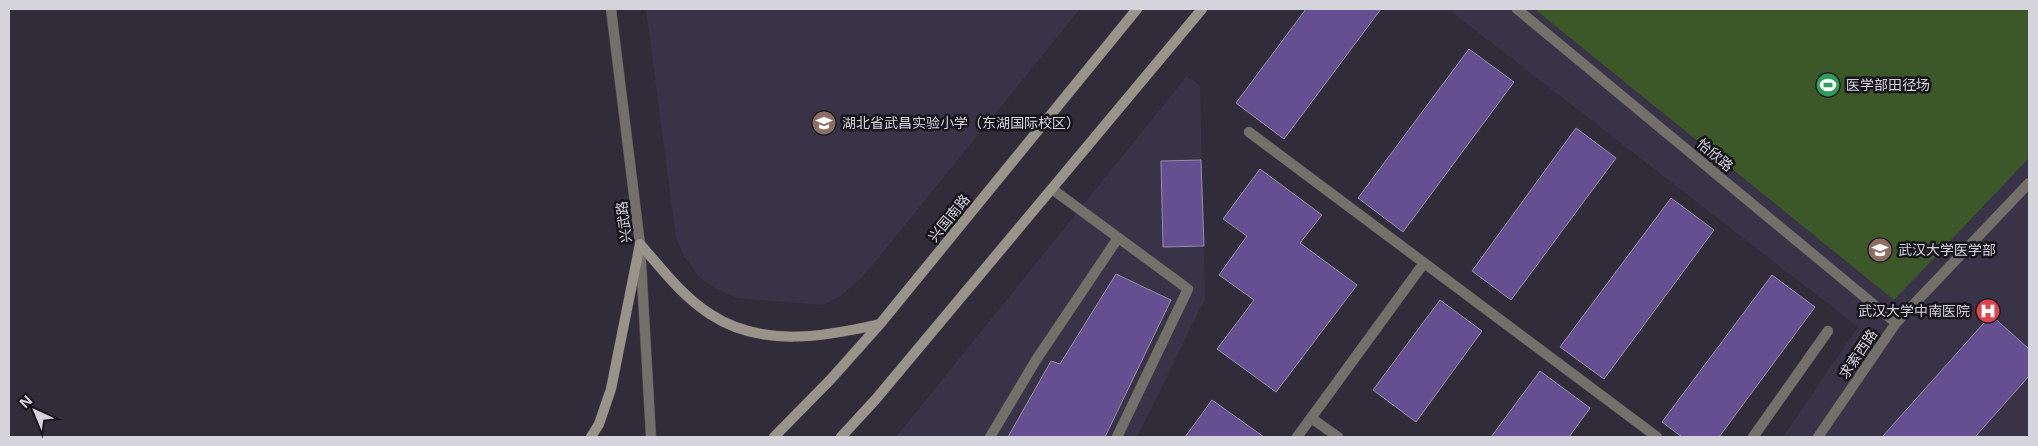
<svg xmlns="http://www.w3.org/2000/svg" width="2038" height="446" font-family="'Open Sans','Noto Sans SC',sans-serif">
	<style>
		.built { fill: #393347 }
		.green { fill: #3c5828 }
		.building { fill: #664f90; stroke: #9590a1 }
		.lines { fill: none; stroke-linecap: round; stroke-linejoin: round }
		.service-casing { stroke: #4a4754; stroke-width: 11 }
		.minor-casing { stroke: #4a4754; stroke-width: 11 }
		.tertiary-casing { stroke: #4a4754; stroke-width: 11 }
		.secondary-casing { stroke: #4a4754; stroke-width: 11 }
		.service { stroke: #737069; stroke-width: 10 }
		.minor { stroke: #737069; stroke-width: 10 }
		.tertiary { stroke: #737069; stroke-width: 10 }
		.secondary { stroke: #999489; stroke-width: 10 }
		.labels { text-anchor: middle; stroke-width: 5; stroke-linejoin: round; paint-order: stroke }
		.poi-label { font-size: 14px; fill: #d5d3dc; stroke: #17151c; text-anchor: start }
		.street-label { font-size: 14px; fill: #d5d3dc; stroke: #17151c }
	</style>
	<rect width="100%" height="100%" fill="#302c3a"/>
	<path class="built" d="M646,9H1080L862,278L839,297L822,305L737,298L714,288L699,277L684,256L676,238Z
		M1448,9H2029V437H1783L1858,327Z
		M1187,76L1200,86L1205,299L1137,437H896Z"/>
	<path class="green" d="M1538,9H2029V158L1894,300L1537,11Z"/>
	<path class="building" d="M1306,9H1381L1284,139L1236,103Z
		M1469,49L1514,82L1403,232L1358,198Z
		M1576,128L1616,158L1511,300L1472,271Z
		M1201,160L1204,246L1163,247L1161,161Z
		M1260,169L1322,215L1300,243L1357,285L1276,392L1217,349L1254,300L1219,275L1247,236L1223,219Z
		M1671,198L1714,230L1604,379L1560,347Z
		M1116,274L1171,300L1105,437H1008L1051,361L1060,364Z
		M1772,275L1815,307L1719,437H1682L1662,422Z
		M1440,300L1482,331L1416,422L1373,390Z
		M1991,315L2029,349V376L1975,437H1882Z
		M1540,371L1590,408L1569,437H1491Z
		M1212,400L1264,437H1185Z"/>
	<g class="lines">
		<defs>
			<path id="service" d="M1249,132L1657,437
				M1052,189L1188,289L1117,437
				M1311,418L1424,263
				M990,437L1036,360L1118,238
				M1297,437L1311,418L1338,437
				M1753,437L1828,331"/>
			<path id="minor" d="M1517,9L1896,323
				M1818,437L1896,323L2029,183"/>
			<path id="tertiary" d="M611,9L640,244L651,437"/>
			<path id="secondary" d="M640,244C661,268 682,296 710,314C761,348 824,337 880,324
				M591,437L599,424L611,389L640,244
				M774,437L831,379L880,324L1137,9
				M841,437L876,399L1202,9"/>
		</defs>
		<use href="#service" class="service-casing"/>
		<use href="#minor" class="minor-casing"/>
		<use href="#tertiary" class="tertiary-casing"/>
		<use href="#secondary" class="secondary-casing"/>
		<use href="#service" class="service"/>
		<use href="#minor" class="minor"/>
		<use href="#tertiary" class="tertiary"/>
		<use href="#secondary" class="secondary"/>
	</g>
	<defs>
		<symbol id="stadium-disc" viewBox="-11 -11 22 22"><circle r="9.5" fill="#2e9e5b" stroke="#17151c"/><path d="M0-5a6.5 5 0 1 0 0 10a6.5 5 0 1 0 0-10ZM-3.5-1.8h7v3.6h-7Z" fill="#fff"/></symbol>
		<symbol id="school-disc" viewBox="-11 -11 22 22"><circle r="9.5" fill="#8d6e63" stroke="#17151c"/><path d="M0-5L7-2L0 1L-7-2ZM-4 1L0 2.5L4 1V4Q0 6-4 4Z" fill="#fff"/></symbol>
		<symbol id="university-disc" viewBox="-11 -11 22 22"><circle r="9.5" fill="#8d6e63" stroke="#17151c"/><path d="M0-5L7-2L0 1L-7-2ZM-4 1L0 2.5L4 1V4Q0 6-4 4Z" fill="#fff"/></symbol>
		<symbol id="hospital-disc" viewBox="-11 -11 22 22"><circle r="9.5" fill="#e0444e" stroke="#17151c"/><path d="M-5-5h3v3.5h4V-5h3V5h-3V1.5h-4V5h-3Z" fill="#fff"/></symbol>
	</defs>
	<g fill-rule="evenodd">
		<use href="#stadium-disc" x="1814" y="71" width="28" height="28"/>
		<use href="#school-disc" x="810" y="109" width="28" height="28"/>
		<use href="#university-disc" x="1866" y="236" width="28" height="28"/>
		<use href="#hospital-disc" x="1974" y="297" width="28" height="28"/>
	</g>
	<g class="labels">
		<g class="poi-label">
			<text x="1846" y="90">医学部田径场</text>
			<text x="842" y="128">湖北省武昌实验小学（东湖国际校区）</text>
			<text x="1898" y="255">武汉大学医学部</text>
			<text x="1970" y="316" text-anchor="end">武汉大学中南医院</text>
		</g>
		<g class="street-label">
			<text transform="translate(1715 155) rotate(40)" y="5">怡欣路</text>
			<text transform="translate(949 218) rotate(-51)" y="5">兴国南路</text>
			<text transform="translate(624 222) rotate(-97)" y="5">兴武路</text>
			<text transform="translate(1858 354) rotate(-56)" y="5">求索西路</text>
		</g>
	</g>
	<rect width="2038" height="446" fill="none" stroke="#d5d3dc" stroke-width="20"/>
	<g transform="translate(35 411) rotate(316)" stroke="#17151c" stroke-width="4" paint-order="stroke">
	<path d="M0-4L9 19L0 12L-9 19Z" fill="#d5d3dc"/>
	<text y="-8" font-size="14" font-weight="bold" text-anchor="middle" fill="#d5d3dc">N</text>
	</g>
</svg>
